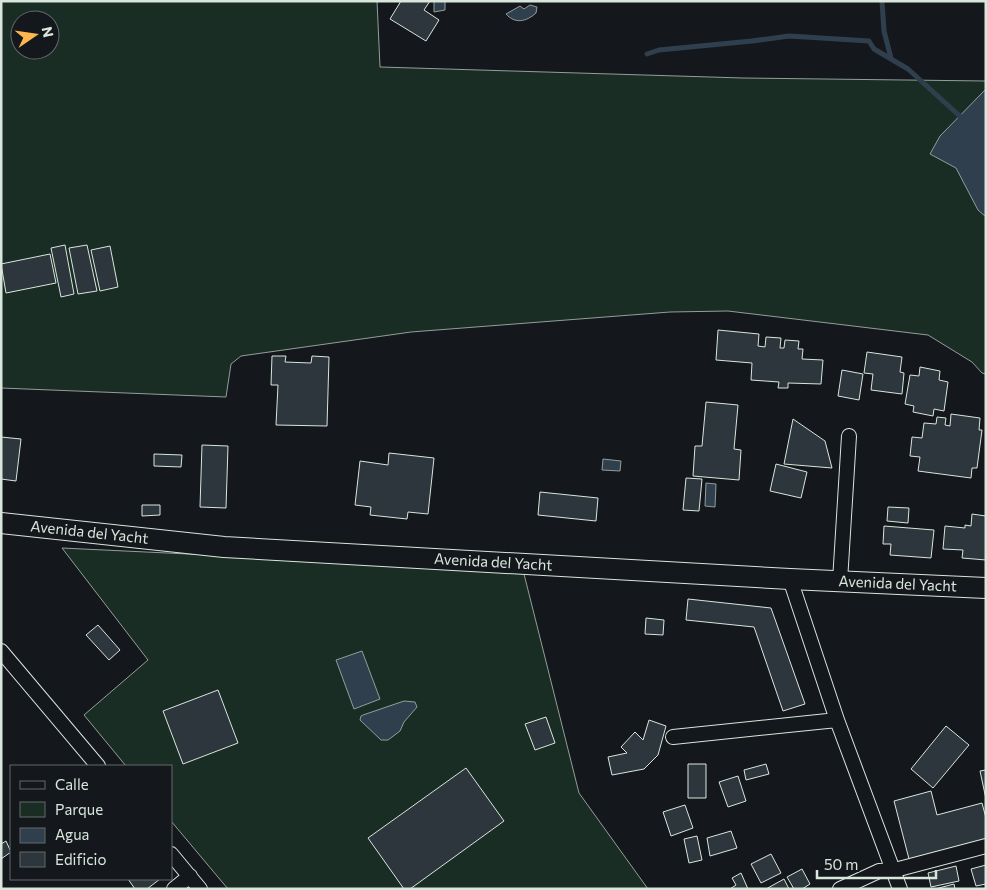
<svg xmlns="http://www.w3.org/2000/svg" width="987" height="890" font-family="Commissioner,sans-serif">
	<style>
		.green { fill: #1a2d24; stroke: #939e99; fill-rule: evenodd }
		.water { fill: #2f3f4d; stroke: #939e99 }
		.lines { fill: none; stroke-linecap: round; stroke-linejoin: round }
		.stream { stroke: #2f3f4d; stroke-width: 5 }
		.building { fill: #2c363c; stroke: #d8e6dc }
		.street-casing { stroke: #d8e6dc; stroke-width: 16 }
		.secondary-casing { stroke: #d8e6dc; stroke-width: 22 }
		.street { stroke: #14181c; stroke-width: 14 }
		.secondary { stroke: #14181c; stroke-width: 20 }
		.labels { text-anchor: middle; stroke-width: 4; stroke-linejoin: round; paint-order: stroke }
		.street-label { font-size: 15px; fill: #d8e6dc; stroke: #14181c }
	</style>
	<rect width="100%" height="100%" fill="#14181c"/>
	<path class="green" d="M1,1H377L380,67L743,78L986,81V374L982,373L972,362L928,335L728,311L670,312L411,332L241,356L231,364L226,397L1,388ZM20,20H50V50H20Z
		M62,548L523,570L579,793L648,889H228L171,821V766H126L84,715L148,660Z"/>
	<path class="water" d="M434,1H445V10L434,12Z
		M530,5L537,7L536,13C526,22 515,24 506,14L520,6L524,9Z
		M985,90L986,91V217L978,210L956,168L930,154L940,136Z
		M603,459L621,461L620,471L602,470Z
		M706,483L716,484L715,507L705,506Z
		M362,651L380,699L354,709L336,660Z
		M404,701L415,702L417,707L404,722L400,731L388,740H381L360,720L361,716L363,715Z"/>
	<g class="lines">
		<path class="stream" d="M882,1L884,31L891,58
			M647,54L659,50L752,41L789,36L869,41L874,49L908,69L963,119"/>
	</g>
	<path class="building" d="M401,1H430L424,10L439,20L426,41L390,19Z
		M65,245L74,294L61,297L51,248Z
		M87,245L97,291L78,294L69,248Z
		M110,246L118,287L100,291L91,250Z
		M50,254L56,283L6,293L1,264Z
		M718,330L759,334L758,346L765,347L766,337L781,338L780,348H784L785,340L799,341L798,349H803L802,359L823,360L821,384L788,383V388H778L779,382L751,380L752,363L716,360Z
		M867,352L902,357L900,372L904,373L902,394L871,390L873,374L864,373Z
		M272,356H286L285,362L311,363L312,356L329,357L327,426L276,425L278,385H271Z
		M920,367L940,371L939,380L948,382L944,411L934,409L933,416L913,412L914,406L905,404L910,375L919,376Z
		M842,370L863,374L859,400L838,396Z
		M706,402L738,405L734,449L741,450L739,480L693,476L695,446H702Z
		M951,414L980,418L979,430H982L977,468H972L971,478L918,471L920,457L910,456L912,437L922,438L924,423L936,424L937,417L946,418L945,425L950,426Z
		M793,419L825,441L832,468L784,464Z
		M1,437L21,439L16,481L1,479Z
		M202,445L228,446L226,508L200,507Z
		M389,453L434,458L428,514L408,512L407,519L370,515L371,507L355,505L360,461L388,465Z
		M154,454L182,455L181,467L154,466Z
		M776,464L807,472L801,498L770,491Z
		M686,478L702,479L699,511L683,510Z
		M540,492L598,498L596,521L538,515Z
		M142,505H160V515L142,516Z
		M888,507L909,508L908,523L887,521Z
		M972,514L986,516V560L962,558L963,550L943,549L945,526L965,528V525L971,526Z
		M884,526L934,530L931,558L890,555L891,544H883Z
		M688,599L771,608L805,704L783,711L754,627L686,620Z
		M646,618L664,620L663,635L645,634Z
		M98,625L120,650L109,660L86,635Z
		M218,690L238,743L183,764L163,711Z
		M546,717L555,743L535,750L525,724Z
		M649,720L666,726L658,755L644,769L612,775L608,757L627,753L621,747L635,732L643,740Z
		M946,726L969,745L933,788L911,769Z
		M688,764H706V798H688Z
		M766,764L769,774L746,780L744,770Z
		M466,768L504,821L410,889H404L368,838Z
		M986,770V799L980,771Z
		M738,776L746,801L728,807L719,782Z
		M931,791L937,815L982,803L986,818V839L909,859L894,801Z
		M685,805L693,828L671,836L663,812Z
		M731,831L737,848L710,856L707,838Z
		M697,836L702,860L689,863L684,839Z
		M6,841L11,852L1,859V844Z
		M771,854L781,873L761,883L751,864Z
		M986,865V884L976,886L971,869Z
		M956,866L959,881L931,887L928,873Z
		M802,869L810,884L802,889H794L787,877Z
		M741,873L748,889H730L736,885L732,878Z
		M128,879H160L147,889H135Z
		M784,879L789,889H766Z
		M954,884L955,889H935Z"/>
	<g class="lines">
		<defs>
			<path id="street" d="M790,579L837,720L900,889
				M840,581L849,436
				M1,651L98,766
				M673,737L837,720
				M171,854L200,889
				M174,889L190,876
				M840,889L879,871L895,870L986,846"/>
			<g id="secondary">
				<path id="s1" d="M1,523L224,547L790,579L986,588"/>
			</g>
		</defs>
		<use href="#street" class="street-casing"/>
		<use href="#secondary" class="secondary-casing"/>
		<use href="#street" class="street"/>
		<use href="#secondary" class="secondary"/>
	</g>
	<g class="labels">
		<g class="street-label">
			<text dy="5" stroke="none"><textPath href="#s1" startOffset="89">Avenida del Yacht</textPath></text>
			<text dy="5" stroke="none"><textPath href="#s1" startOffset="494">Avenida del Yacht</textPath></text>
			<text dy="5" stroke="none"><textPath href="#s1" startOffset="899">Avenida del Yacht</textPath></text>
		</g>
	</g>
	<rect width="987" height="890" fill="none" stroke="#d8e6dc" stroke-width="5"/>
	<rect x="10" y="765" width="162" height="115" fill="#14181c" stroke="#626a69"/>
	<rect x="20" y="781" width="25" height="8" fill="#14181c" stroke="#626a69"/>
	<text x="55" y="790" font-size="15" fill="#d8e6dc">Calle</text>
	<rect x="20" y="802" width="25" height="15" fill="#1a2d24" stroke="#626a69"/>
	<text x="55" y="815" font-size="15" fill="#d8e6dc">Parque</text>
	<rect x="20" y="828" width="25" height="15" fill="#2f3f4d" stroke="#626a69"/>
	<text x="55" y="840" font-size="15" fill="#d8e6dc">Agua</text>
	<rect x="20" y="852" width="25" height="15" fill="#2c363c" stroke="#626a69"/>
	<text x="55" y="865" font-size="15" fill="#d8e6dc">Edificio</text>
	<g transform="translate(35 35) rotate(77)"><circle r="24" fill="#14181c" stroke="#626a69"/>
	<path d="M0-4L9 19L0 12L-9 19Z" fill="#ffb74d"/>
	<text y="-8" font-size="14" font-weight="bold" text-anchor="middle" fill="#d8e6dc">N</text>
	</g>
	<path d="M817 870v8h119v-8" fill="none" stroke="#d8e6dc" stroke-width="2.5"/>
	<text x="824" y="870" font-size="15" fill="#d8e6dc" stroke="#14181c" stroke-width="4" paint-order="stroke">50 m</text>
</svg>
